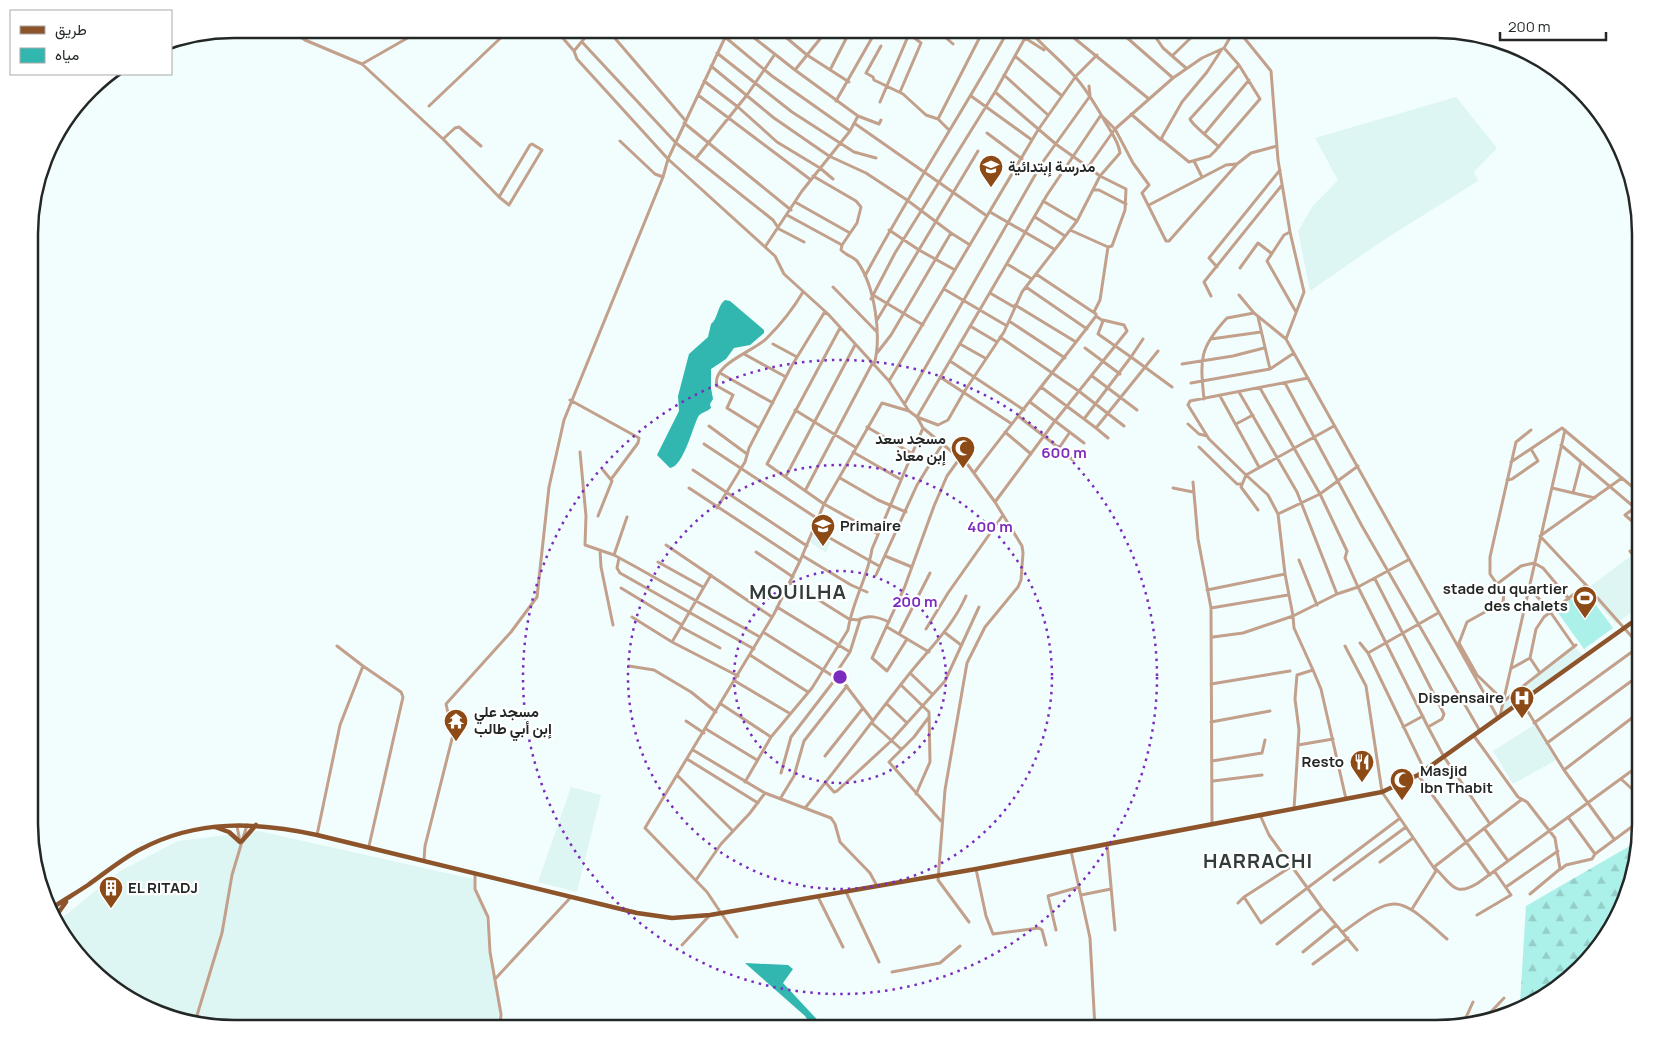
<svg xmlns="http://www.w3.org/2000/svg" width="1670" height="1057" font-family="Manrope,Vazirmatn,sans-serif">
	<style>
		.built { fill: #def6f3 }
		.grass { fill: #acf0ea }
		.forest { fill: url(#forest-firs) }
		.water { fill: #31b7af }
		.lines { fill: none; stroke-linecap: round; stroke-linejoin: round }
		.minor { stroke: #c2a08b; stroke-width: 3 }
		.major { stroke: #8d542b; stroke-width: 4.5 }
		.ring { fill: none; stroke: #7b2cbf; stroke-width: 2.5; stroke-dasharray: 2.5 5 }
		.labels { text-anchor: middle; stroke-width: 4.5; stroke-linejoin: round; paint-order: stroke }
		.poi-label { font-size: 15px; font-weight: bold; fill: #232827; stroke: #fff; text-anchor: start }
		.district-label { font-size: 20px; font-weight: bold; letter-spacing: 1px; fill: #313c3b; stroke: #fff }
		.rim { fill: none; stroke: #232827; stroke-width: 2.5 }
		.centre { fill: #7b2cbf; stroke: #fff; stroke-width: 2.5 }
		.ring-label { font-size: 15px; text-anchor: middle; font-weight: bold; fill: #7b2cbf; stroke: #fff; stroke-width: 4.5; stroke-linejoin: round; paint-order: stroke }
	</style>
	<defs>
		<pattern id="forest-firs" width="22" height="20" patternUnits="userSpaceOnUse" patternTransform="scale(1.25)"><rect width="22" height="20" fill="#acf0ea"/><path d="M5 1l3.5 6h-7zM16 11l3.5 6h-7z" fill="#94cec9"/></pattern>
	</defs>
	<rect width="100%" height="100%" fill="#f1fefd"/>
	<path class="built" d="M1456,97L1497,148L1474,172L1478,181L1382,241L1310,291L1298,231L1312,207L1338,180L1315,138Z
		M814,532L830,542L826,553L810,542Z
		M1631,556L1641,568V605L1616,624L1585,590Z
		M1574,646L1583,655L1501,713L1504,701Z
		M1534,725L1556,760L1513,784L1493,751Z
		M571,787L601,795L577,892L538,882Z
		M259,831L473,879L474,891L485,911L489,955L499,1009L498,1028H234L168,1017L120,994L63,937L57,922L120,871L178,841Z"/>
	<path class="grass" d="M1585,590L1613,628L1584,649L1556,610Z"/>
	<path class="forest" d="M1640,840L1630,889L1607,937L1543,996L1520,1003L1526,906Z"/>
	<path class="water" d="M725,300L730,301L764,330V333L750,345L734,348L726,359L711,369V388L713,399L710,404L711,408C707,412 701,412 698,417C693,427 683,467 670,468L657,455L679,411L678,396L689,354L708,337L711,324C718,319 717,306 725,300Z
		M745,963L788,965L793,969L783,983L825,1028H813L805,1016Z"/>
	<g class="lines">
		<path class="minor" d="M288,29L305,40L362,64L443,139L499,197L509,205L542,150L532,144L530,145L499,197
			M555,29L574,51
			M592,29L574,51L577,59L668,159L775,256L784,274L828,314
			M607,29L685,120
			M743,29L795,70L858,116L850,131L802,191L765,247
			M776,29L807,55L849,82
			M799,29L804,34
			M860,29L871,39
			M936,29L953,44
			M1011,29L1044,50
			M1028,29C1044,48 1062,61 1077,79C1089,93 1098,109 1107,125C1112,133 1119,143 1120,153L1100,176L1077,221L1022,292L1004,332L964,392L948,420L938,425L917,417L1047,195L1101,115L1115,129L1133,163L1149,185L1142,193L1166,241H1169L1237,164L1251,153L1277,146
			M1063,29L1149,99
			M1117,29L1173,78
			M1150,29L1163,48L1186,68
			M1237,29L1271,71L1278,160L1290,232L1304,292L1286,339L1498,718
			M725,37L772,76L850,131
			M582,42L676,143L773,220L779,229L804,242
			M881,46L866,73L873,77L874,80L903,94L926,115L938,119L949,130
			M1222,49L1207,72L1182,102L1162,137V140L1189,162L1210,156L1215,151L1260,99L1239,65L1224,48
			M717,53L792,112L854,152L876,158
			M1015,56L1062,96
			M1172,56L1200,29
			M362,64L411,36L433,29
			M711,66L774,118L829,156L866,173L907,200L951,233
			M795,70L828,29
			M830,70L851,29
			M1004,75L1048,115
			M704,81L738,107L777,142L820,168L833,179
			M90,90L110,74
			M900,92L921,43L903,29
			M995,92L1057,145L1088,167L1115,129L1173,78L1202,58L1224,48L1235,29
			M698,95L811,180
			M971,96L1032,140
			M836,101L877,29
			M880,102L909,34
			M429,106L510,29
			M1131,114L1161,140
			M858,116L879,124L881,120
			M938,119L984,29
			M684,123L791,210
			M854,123L987,216
			M987,133L1022,159
			M1205,133L1249,80
			M443,139L455,128L459,127L481,146
			M620,141L655,174L663,177
			M1219,147C1213,141 1192,125 1190,119L1239,65
			M697,157L747,95L775,54
			M1194,161L1202,177
			M1088,167L1100,176L1126,189L1125,210L1112,246L1108,247L1100,300L1094,312
			M813,176L856,201L861,207L857,223L842,245
			M1093,190H1099L1126,204
			M1043,201L1077,221
			M795,202L850,233
			M1149,205L1226,165L1236,164
			M990,212L1054,249
			M787,215L842,245
			M1035,217L1065,236
			M889,230L919,250L955,270
			M1070,230L1108,247
			M1290,232L1284,235L1267,261L1296,312
			M842,245L841,250C846,255 853,257 857,261C875,286 882,336 874,365
			M1007,264L1032,279
			M1217,267L1209,258L1280,170
			M1240,268L1258,243L1271,253
			M1036,274L1096,314
			M865,276C910,191 963,112 1009,29
			M833,287L877,332
			M1026,287L1087,329
			M944,289L1007,326
			M990,293L1014,307
			M873,295L923,325
			M1239,295L1254,313L1286,339
			M1211,296L1204,282L1282,185
			M871,299L895,253L995,92L1025,38
			M1015,305L1076,342
			M1258,317L1270,369
			M877,320L978,151
			M1009,321L1065,358
			M970,326L997,342
			M840,328L767,464L824,504L878,534
			M1000,337L1080,392L1124,426
			M1143,339L1131,357L1172,387
			M1211,339L1261,332
			M773,344L797,357
			M960,344L985,358
			M1085,348L1120,374
			M877,353L891,335L951,233L970,245
			M744,354L786,377
			M950,361L1024,410
			M1182,364L1233,356L1264,348
			M720,373L773,403
			M1092,376L1137,410
			M940,377L1012,424
			M1308,378L1190,401L1188,405L1209,439L1246,475L1334,426
			M889,381L1038,130L1076,76L1097,55
			M1191,383L1270,369L1294,353
			M1285,383L1362,526L1480,731
			M1260,388L1320,494L1347,551L1345,558L1358,587L1428,727L1444,757L1490,824
			M1239,392L1297,492L1337,594
			M1220,396L1259,467
			M1204,399C1200,359 1199,348 1227,318L1254,313
			M570,400L639,438L638,443L612,478
			M1030,402L1084,443
			M905,403L1042,163L1090,96L1089,86
			M795,410L855,447
			M1018,416L1059,448L1070,432
			M1084,419L1096,428L1158,351
			M1188,424L1199,434L1207,436
			M1236,424L1253,415
			M709,426L747,454
			M867,427L911,453
			M759,428L727,408L733,395L717,386C711,364 755,351 767,338C781,324 793,309 803,292
			M1096,428L1108,438
			M1531,430L1516,442L1490,557V574L1504,594L1503,602L1467,622L1459,643L1477,675L1504,701L1576,645
			M1005,432L1031,454
			M704,444L818,519
			M1561,445L1641,513
			M1199,447L1237,484H1241
			M1059,448L1073,460
			M580,452L586,516L585,545L614,555L636,567L760,637
			M853,452L900,479
			M1511,462L1562,428L1641,494
			M693,470L807,546
			M974,473C1014,420 1056,369 1096,316L1103,321L1098,334L1131,357L1084,419L1041,387
			M786,476L855,345
			M840,478L878,500L906,512
			M1507,480L1512,479L1538,461L1531,449
			M1193,482L1198,539L1211,608L1212,824
			M689,488L800,561
			M1173,488L1193,492
			M1552,488L1595,498
			M806,489L872,364
			M1573,493L1581,462
			M995,502L1055,421L1127,331L1124,325L1103,320
			M1641,503L1625,515L1641,529
			M717,508L745,462L749,448L791,367L824,313L828,314L889,381L909,411
			M1258,510L1241,487L1246,475L1268,495L1278,514L1285,574
			M1278,514L1320,494L1358,466
			M598,516L612,481L603,470
			M814,529L879,566
			M666,545L772,617
			M600,550L601,567L613,625
			M1630,551L1641,566
			M756,552L793,577
			M614,555L627,517
			M803,556L851,585L867,592
			M885,556L912,567
			M619,558L617,568L620,573L754,649
			M1299,560L1317,605
			M658,562L703,587
			M876,575L917,485L943,443
			M1375,579L1444,714L1442,719L1428,727
			M790,582L849,619L858,620C868,614 878,617 889,622
			M1497,584L1521,566L1534,563L1543,568L1569,599
			M1586,585L1640,646
			M621,588L682,625
			M1530,588L1551,613L1574,646
			M1207,590L1285,574L1293,616L1337,594L1358,587L1408,560
			M777,607L850,652L834,676
			M1211,608L1288,595
			M632,617L672,642L738,676
			M681,627L720,648
			M887,627L929,652
			M926,629L948,593L1003,515
			M763,632L844,683L873,721
			M944,632L961,645
			M899,634L930,573
			M1213,637L1243,633L1293,616L1294,628L1313,670
			M907,639L887,671L872,658L905,586L934,506L947,476L960,458
			M672,642L711,575
			M1360,643L1368,653L1425,771
			M1345,646L1366,686L1382,792L1436,871L1412,909
			M850,652L860,620
			M1368,653L1438,613
			M750,655L808,692
			M1530,658L1540,673
			M363,666L401,692L403,697L369,846
			M629,666L654,670L691,692L716,712
			M1512,668L1530,658L1536,629L1544,617L1586,585L1540,536L1622,478
			M910,673L932,694
			M735,681L789,713
			M1211,684L1290,671
			M902,686L929,712L930,762L916,794
			M1522,702L1564,770
			M721,704L771,737
			M887,704L907,723
			M1500,716L1565,430
			M929,717L914,737L889,762L941,821
			M686,721L704,733
			M1211,722L1270,711
			M872,723L901,749
			M1534,723L1640,646
			M1403,727L1423,716
			M706,729L757,760
			M1474,736L1518,797L1527,802L1555,838L1560,869L1530,894
			M1547,743L1641,674
			M1298,745L1333,739
			M693,750L765,793L831,818L835,824L840,842L870,873L877,886
			M825,756L863,708
			M687,759L758,803
			M1212,761L1262,753L1265,740
			M781,773L791,737L837,677
			M677,775L733,831
			M1418,775L1490,875
			M1621,779L1641,797
			M1213,781L1262,775
			M745,782L771,737L812,688L848,630C852,602 868,577 872,549L923,428
			M826,783L834,792L837,791L890,742L945,681L979,607
			M780,799L794,776L804,741L847,686
			M1521,800L1434,867C1452,884 1454,898 1478,883L1641,764
			M805,808C841,764 874,718 910,673C930,648 953,626 966,596
			M1294,809L1299,730L1295,699L1297,675L1313,670L1321,689L1346,799
			M1260,815L1269,835L1322,908L1357,950
			M1568,817L1595,854
			M30,821L40,876
			M237,826L240,842
			M1484,828L1508,861
			M317,835L340,725L363,666L337,646
			M1614,839L1564,770L1641,711
			M1107,843L1115,930
			M1071,851L1090,938L1095,1028
			M424,860L425,846L453,735L446,704L511,632L537,597L549,487L564,420L663,177L668,159L729,29
			M1380,862L1413,838
			M976,869L986,916L993,934L1039,928L1042,930L1046,945
			M1561,869L1566,865L1592,859L1595,854L1641,820
			M475,874V889L488,917L490,952L501,1014L500,1028
			M696,880L721,844L750,813L765,793
			M1334,880L1406,827
			M1506,887L1558,851
			M846,892L879,962
			M1081,895L1111,889
			M818,897L843,947
			M1244,897L1261,923L1399,819
			M1238,903L1244,897L1292,866
			M1477,915L1511,895L1495,872
			M1056,930L1048,896L1079,887
			M1343,932C1397,892 1397,895 1447,939
			M737,937L707,892L645,828L774,614L800,561L824,504L882,403L909,411L917,417L923,428L968,465L995,502L1022,546L1023,553L1021,580L1018,587L985,627L967,663L945,790L938,880L969,922
			M1277,944L1322,908
			M682,945L710,915
			M1303,952L1336,925
			M1313,964L1348,938
			M892,972L940,963L960,946
			M496,978L571,897
			M1487,1016L1504,998
			M195,1022L222,933L232,875L247,825
			M1463,1024L1473,1002
			M1312,1025L1316,1028"/>
		<path class="major" d="M215,827L229,832L240,842
			M242,841L256,825
			M52,908C64,900 76,893 88,885C105,873 123,858 141,849C198,819 256,822 317,835L637,913L672,918L710,915L976,869L1382,792L1418,775L1641,616
			M56,916L66,902"/>
	</g>
	<g class="ring">
		<circle cx="840" cy="677" r="106"/>
		<circle cx="840" cy="677" r="212"/>
		<circle cx="840" cy="677" r="317"/>
	</g>
	<defs>
		<symbol id="school-pin" viewBox="-11 -11 22 30"><path d="M0 17L-7.5 6A9.5 9.5 0 1 1 7.5 6Z" fill="#8c4b16" stroke="#fff"/><path d="M0-5L7-2L0 1L-7-2ZM-4 1L0 2.5L4 1V4Q0 6-4 4Z" fill="#fff"/></symbol>
		<symbol id="mosque-pin" viewBox="-11 -11 22 30"><path d="M0 17L-7.5 6A9.5 9.5 0 1 1 7.5 6Z" fill="#8c4b16" stroke="#fff"/><path d="M3.5-4.9A6 6 0 1 0 3.5 4.9A5 5 0 1 1 3.5-4.9Z" fill="#fff"/></symbol>
		<symbol id="stadium-pin" viewBox="-11 -11 22 30"><path d="M0 17L-7.5 6A9.5 9.5 0 1 1 7.5 6Z" fill="#8c4b16" stroke="#fff"/><path d="M0-5a6.5 5 0 1 0 0 10a6.5 5 0 1 0 0-10ZM-3.5-1.8h7v3.6h-7Z" fill="#fff"/></symbol>
		<symbol id="hospital-pin" viewBox="-11 -11 22 30"><path d="M0 17L-7.5 6A9.5 9.5 0 1 1 7.5 6Z" fill="#8c4b16" stroke="#fff"/><path d="M-5-5h3v3.5h4V-5h3V5h-3V1.5h-4V5h-3Z" fill="#fff"/></symbol>
		<symbol id="temple-pin" viewBox="-11 -11 22 30"><path d="M0 17L-7.5 6A9.5 9.5 0 1 1 7.5 6Z" fill="#8c4b16" stroke="#fff"/><path d="M0-6L5-2H3V0L6.5 2.5H4V6H1.5V3h-3V6H-4V2.5H-6.5L-3 0V-2H-5Z" fill="#fff"/></symbol>
		<symbol id="restaurant-pin" viewBox="-11 -11 22 30"><path d="M0 17L-7.5 6A9.5 9.5 0 1 1 7.5 6Z" fill="#8c4b16" stroke="#fff"/><path d="M-5-6h1v4h1v-4h1v4h1v-4h1v5L-1.5 .5V6h-2V.5L-5-1ZM5-6V6H3V1.5H1.5Q1.5-4 5-6Z" fill="#fff"/></symbol>
		<symbol id="building-pin" viewBox="-11 -11 22 30"><path d="M0 17L-7.5 6A9.5 9.5 0 1 1 7.5 6Z" fill="#8c4b16" stroke="#fff"/><path d="M-4-6H4V6H1V3H-1V6H-4ZM-2.5-4.3h1.7v1.8h-1.7ZM.8-4.3h1.7v1.8H.8ZM-2.5-1h1.7V.8h-1.7ZM.8-1h1.7V.8H.8Z" fill="#fff"/></symbol>
	</defs>
	<g fill-rule="evenodd">
		<use href="#school-pin" x="977" y="153" width="28" height="38"/>
		<use href="#mosque-pin" x="949" y="434" width="28" height="38"/>
		<use href="#school-pin" x="809" y="512" width="28" height="38"/>
		<use href="#stadium-pin" x="1571" y="584" width="28" height="38"/>
		<use href="#hospital-pin" x="1508" y="684" width="28" height="38"/>
		<use href="#temple-pin" x="442" y="707" width="28" height="38"/>
		<use href="#restaurant-pin" x="1348" y="748" width="28" height="38"/>
		<use href="#mosque-pin" x="1388" y="766" width="28" height="38"/>
		<use href="#building-pin" x="97" y="874" width="28" height="38"/>
	</g>
	<g class="labels">
		<g class="poi-label">
			<text x="1008" y="172">مدرسة إبتدائية</text>
			<text x="946" y="444" text-anchor="end">مسجد سعد<tspan x="946" dy="17">إبن معاذ</tspan></text>
			<text x="840" y="531">Primaire</text>
			<text x="1568" y="594" text-anchor="end">stade du quartier<tspan x="1568" dy="17">des chalets</tspan></text>
			<text x="1504" y="703" text-anchor="end">Dispensaire</text>
			<text x="474" y="717">مسجد علي<tspan x="474" dy="17">إبن أبي طالب</tspan></text>
			<text x="1344" y="767" text-anchor="end">Resto</text>
			<text x="1420" y="776">Masjid<tspan x="1420" dy="17">Ibn Thabit</tspan></text>
			<text x="128" y="893">EL RITADJ</text>
		</g>
		<g class="district-label">
			<text x="798" y="599">MOUILHA</text>
			<text x="1258" y="868">HARRACHI</text>
		</g>
	</g>
	<path d="M0 0H1670V1057H0ZM234 38H1436A196 196 0 0 1 1632 234V824A196 196 0 0 1 1436 1020H234A196 196 0 0 1 38 824V234A196 196 0 0 1 234 38Z" fill="#fff" fill-rule="evenodd"/>
	<path class="rim" d="M234 38H1436A196 196 0 0 1 1632 234V824A196 196 0 0 1 1436 1020H234A196 196 0 0 1 38 824V234A196 196 0 0 1 234 38Z"/>
	<circle cx="840" cy="677" r="8" class="centre"/>
	<g class="ring-label">
		<text x="1064" y="458">600 m</text>
		<text x="990" y="532">400 m</text>
		<text x="915" y="607">200 m</text>
	</g>
	<rect x="10" y="10" width="162" height="65" fill="#ffffff" stroke="#a7a9a9"/>
	<rect x="20" y="26" width="25" height="8" fill="#8d542b" stroke="#a7a9a9"/>
	<text x="55" y="35" font-size="15" fill="#232827">طريق</text>
	<rect x="20" y="48" width="25" height="15" fill="#31b7af" stroke="#a7a9a9"/>
	<text x="55" y="60" font-size="15" fill="#232827">مياه</text>
	<path d="M1500 32v8h106v-8" fill="none" stroke="#232827" stroke-width="2.5"/>
	<text x="1508" y="32" font-size="15" fill="#232827" stroke="#ffffff" stroke-width="4" paint-order="stroke">200 m</text>
</svg>
